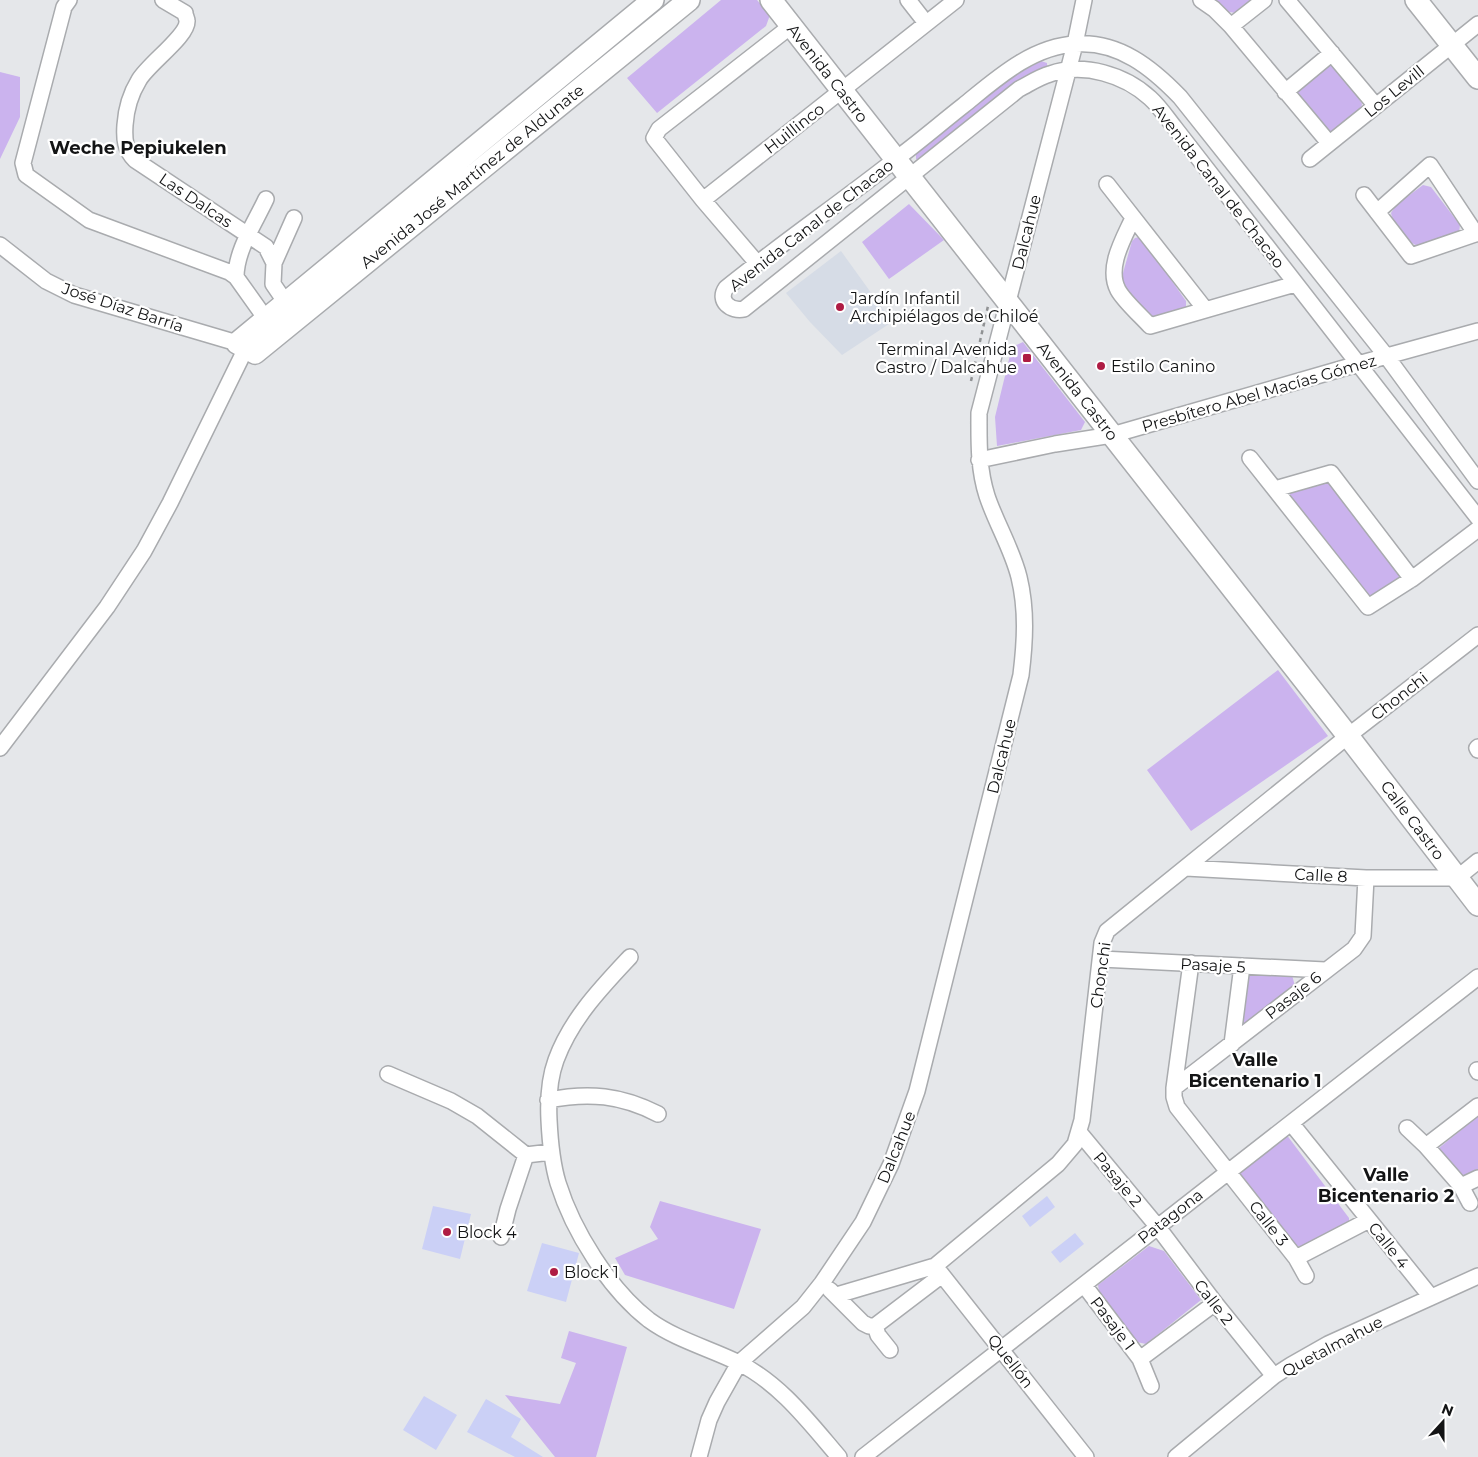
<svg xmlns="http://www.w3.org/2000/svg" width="1478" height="1457" font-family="Montserrat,sans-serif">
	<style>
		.built { fill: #d6dce6 }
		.green { fill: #cbb3ee }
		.building { fill: #cbd0f6 }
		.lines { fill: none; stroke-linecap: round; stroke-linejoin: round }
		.street-casing { stroke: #a9abae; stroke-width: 18 }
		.secondary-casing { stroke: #a9abae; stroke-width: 24 }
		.path { stroke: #909294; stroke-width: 2.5; stroke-dasharray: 4 4; stroke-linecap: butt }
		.street { stroke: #fff; stroke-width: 15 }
		.secondary { stroke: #fff; stroke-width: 21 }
		.poi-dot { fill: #af1c44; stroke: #fff; stroke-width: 2 }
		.labels { text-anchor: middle; stroke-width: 4.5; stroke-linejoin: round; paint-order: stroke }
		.street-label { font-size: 16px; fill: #131415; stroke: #fff }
		.poi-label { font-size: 16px; fill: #131415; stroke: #fff; text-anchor: start }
		.neighbourhood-label { font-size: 18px; font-weight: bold; fill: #131415; stroke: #fff }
	</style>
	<rect width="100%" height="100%" fill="#e5e7ea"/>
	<path class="built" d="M841,251L892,322L842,355L810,322L786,293Z"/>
	<path class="green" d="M721,0H757L770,15L766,26L657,113L627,78Z
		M1212,0H1252L1235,13L1225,11Z
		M1041,61L1047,63V68L920,161L916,159V153C956,120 995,85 1041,61Z
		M1327,66C1330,66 1331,65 1334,67C1339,70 1361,99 1362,104C1362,112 1336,133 1328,134L1296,93V90Z
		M0,72L20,77V117L0,159Z
		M1423,185L1431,187L1460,225L1459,233L1419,246C1408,244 1393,224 1391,213L1396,205Z
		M909,204L944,240L889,279L862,242Z
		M1139,237L1143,240L1186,301V308C1177,311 1165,317 1155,317C1146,317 1126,290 1123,281C1122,278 1123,277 1123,273L1132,241L1135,238Z
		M1023,342L1085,422L1081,430L997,446L995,417L1012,347Z
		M1328,481L1400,572L1402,578L1372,600L1290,497V492Z
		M1278,670L1328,736L1191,831L1147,770Z
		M1253,972L1292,975L1295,986L1245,1025L1242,1024L1245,977Z
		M1478,1116V1172L1468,1177L1455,1171L1439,1148Z
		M1286,1134L1349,1218V1224L1301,1247L1290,1243L1235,1176Z
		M660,1201L761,1229L734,1309L625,1275L615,1258L658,1239L650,1227Z
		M1149,1246L1164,1251L1201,1300L1146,1344L1132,1341L1100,1297L1098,1285Z
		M569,1331L627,1347L596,1457H555L505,1395L560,1404L576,1363L561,1358Z"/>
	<path class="building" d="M1047,1196L1055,1207L1030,1227L1022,1216Z
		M433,1206L471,1214L460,1259L422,1249Z
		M1075,1233L1084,1244L1060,1263L1051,1252Z
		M542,1243L579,1253L566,1302L527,1291Z
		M424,1396L457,1415L436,1450L403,1430Z
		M486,1399L521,1419L511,1437L543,1457H515L467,1432Z"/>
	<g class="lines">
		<defs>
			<path id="street" d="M69,0L64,7L23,163L26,175L89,220L229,272L236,277L266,319
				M163,0L185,13C185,16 187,18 187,21C188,36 148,64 139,80C131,93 126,110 125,125C124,139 125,150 135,160L266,247L274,263L273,284L286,303
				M908,0L926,23
				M1201,0L1214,9L1231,26L1329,143
				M1287,0L1376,106
				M1231,26L1264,0
				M1285,92L1332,53
				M1310,159L1478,24
				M1107,184L1205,309
				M1364,195L1411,256L1478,233
				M703,200L956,0
				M1377,212L1430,165L1476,234
				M1133,218C1124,238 1106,267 1118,290C1124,301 1141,316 1150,326L1295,284
				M0,245L46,281L74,295L237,343
				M274,263L294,218
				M757,263L703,200L654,138L659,129L791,26
				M236,277C236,250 255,223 266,199
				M1250,458L1368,607L1412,579L1478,529
				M979,460L1055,444L1112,435L1358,364L1478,331
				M1478,481L1387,357L1180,97C1152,68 1119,41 1076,44C1032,46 996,79 964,105C941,123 919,142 896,159C840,203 782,243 726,288C717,301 731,312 744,309L1019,89C1029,84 1039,77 1050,74C1084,62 1125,75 1150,98C1160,107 1167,118 1175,128L1478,518
				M1275,489L1331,473L1412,579
				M1478,747L1477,748L1478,750
				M0,748L107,607L144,551L170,503L246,348
				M1186,868L1366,878H1457L1478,861
				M630,957C601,988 571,1019 556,1060C549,1079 548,1100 549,1120C550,1141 552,1163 558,1183C573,1231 609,1289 649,1320C675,1339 708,1348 737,1362C780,1383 809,1422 839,1457
				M1101,959L1325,970
				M1191,963L1174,1088V1097L1177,1107L1296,1258L1369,1220
				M1232,1044L1242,966
				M1477,1070L1478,1072
				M388,1074L451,1101L477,1116L526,1155L551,1152
				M1174,1088L1354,949L1363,936L1366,878
				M548,1100C589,1092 621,1095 658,1114
				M1478,1106L1426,1146L1461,1186L1478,1178
				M1291,1123L1431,1297
				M1407,1128L1426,1146
				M1079,1132L1157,1226L1215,1303L1274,1376
				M1461,1186L1470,1203
				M501,1237L508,1209L526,1155
				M1296,1258L1306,1276
				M935,1266L1086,1457
				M1084,1285L1140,1359L1215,1303
				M830,1290L863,1323L869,1326H875L942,1275
				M837,1295L935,1266L1058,1164L1075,1144L1082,1120L1102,943L1107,931L1348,736L1478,635
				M875,1326L878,1335L890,1350
				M1140,1359L1151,1386
				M699,1457L709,1420L717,1402L739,1363L803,1307L822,1283L863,1222L891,1164L917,1091L1021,675C1025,642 1027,610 1019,577C1012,549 996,523 987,496C978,468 979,441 979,413L1075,44L1084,0
				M863,1457L1478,977
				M1176,1457L1274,1376L1291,1365L1328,1344L1478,1276"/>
			<path id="secondary" d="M653,0L237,343L255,353L689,0
				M771,0L1348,736L1478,905
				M1416,0L1478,78"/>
		</defs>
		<use href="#street" class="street-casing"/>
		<use href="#secondary" class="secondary-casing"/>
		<path class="path" d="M971,381L988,306"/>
		<use href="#street" class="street"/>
		<use href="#secondary" class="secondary"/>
	</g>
	<g class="poi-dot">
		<circle cx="840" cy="307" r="5"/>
		<rect x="1022" y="353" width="10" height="10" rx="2.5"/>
		<circle cx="1101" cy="366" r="5"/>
		<circle cx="447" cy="1232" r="5"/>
		<circle cx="554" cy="1272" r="5"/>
	</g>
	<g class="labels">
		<g class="street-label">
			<text transform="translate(828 73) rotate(52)" y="6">Avenida Castro</text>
			<text transform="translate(1394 91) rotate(-39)" y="6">Los Levill</text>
			<text transform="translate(794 128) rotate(-38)" y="6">Huillinco</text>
			<text transform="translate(472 176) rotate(-39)" y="6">Avenida José Martínez de Aldunate</text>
			<text transform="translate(1219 186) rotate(52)" y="6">Avenida Canal de Chacao</text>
			<text transform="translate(196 200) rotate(34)" y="6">Las Dalcas</text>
			<text transform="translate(811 225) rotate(-38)" y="6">Avenida Canal de Chacao</text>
			<text transform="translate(1026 232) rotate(-76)" y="6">Dalcahue</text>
			<text transform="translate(123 307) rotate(18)" y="6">José Díaz Barría</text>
			<text transform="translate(1078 391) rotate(52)" y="6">Avenida Castro</text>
			<text transform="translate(1259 393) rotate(-16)" y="6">Presbítero Abel Macías Gómez</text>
			<text transform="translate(1399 696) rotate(-38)" y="6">Chonchi</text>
			<text transform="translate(1001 756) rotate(-76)" y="6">Dalcahue</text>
			<text transform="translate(1413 820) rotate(53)" y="6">Calle Castro</text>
			<text transform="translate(1321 875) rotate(3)" y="6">Calle 8</text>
			<text transform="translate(1213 965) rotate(3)" y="6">Pasaje 5</text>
			<text transform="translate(1100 975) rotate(-82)" y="6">Chonchi</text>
			<text transform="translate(1293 995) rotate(-38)" y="6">Pasaje 6</text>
			<text transform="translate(896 1147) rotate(-68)" y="6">Dalcahue</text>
			<text transform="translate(1118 1179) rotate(50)" y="6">Pasaje 2</text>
			<text transform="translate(1170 1216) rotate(-38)" y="6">Patagona</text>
			<text transform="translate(1269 1223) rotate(52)" y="6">Calle 3</text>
			<text transform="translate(1389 1245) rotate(51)" y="6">Calle 4</text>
			<text transform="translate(1214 1302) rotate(52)" y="6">Calle 2</text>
			<text transform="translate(1113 1323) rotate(53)" y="6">Pasaje 1</text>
			<text transform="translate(1332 1346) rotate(-28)" y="6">Quetalmahue</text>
			<text transform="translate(1011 1361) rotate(52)" y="6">Quellón</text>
		</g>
		<g class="poi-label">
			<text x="850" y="304">Jardín Infantil<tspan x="850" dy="18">Archipiélagos de Chiloé</tspan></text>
			<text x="1017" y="355" text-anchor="end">Terminal Avenida<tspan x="1017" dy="18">Castro / Dalcahue</tspan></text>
			<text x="1111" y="372">Estilo Canino</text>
			<text x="457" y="1238">Block 4</text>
			<text x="564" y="1278">Block 1</text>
		</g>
		<g class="neighbourhood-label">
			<text x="138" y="154">Weche Pepiukelen</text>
			<text x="1255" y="1066">Valle<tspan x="1255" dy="21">Bicentenario 1</tspan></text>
			<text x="1386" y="1181">Valle<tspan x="1386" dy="21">Bicentenario 2</tspan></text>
		</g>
	</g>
	<g transform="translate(1443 1422) rotate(21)" stroke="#ffffff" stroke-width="4" paint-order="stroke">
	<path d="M0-4L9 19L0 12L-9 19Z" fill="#131415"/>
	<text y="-8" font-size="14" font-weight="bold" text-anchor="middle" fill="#131415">N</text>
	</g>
</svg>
